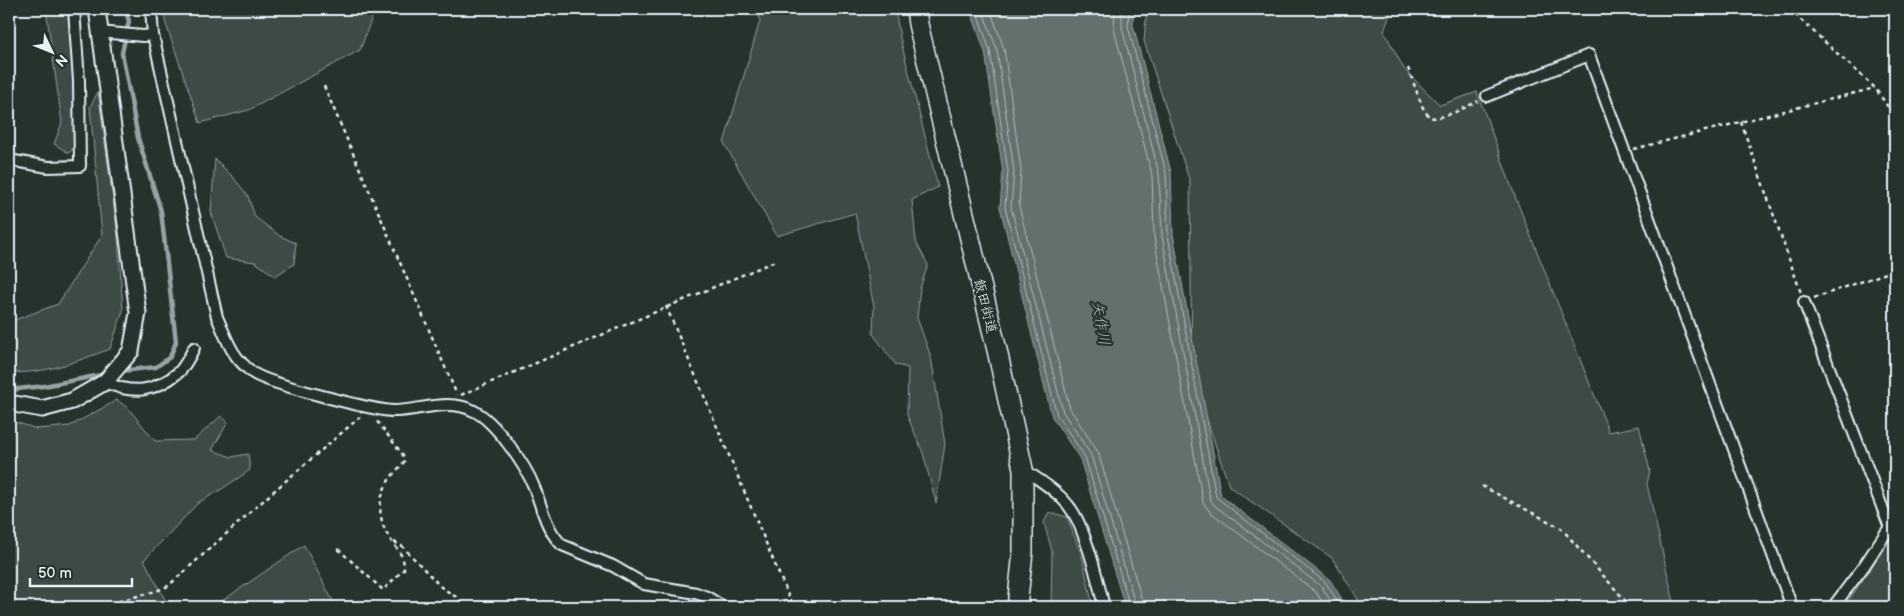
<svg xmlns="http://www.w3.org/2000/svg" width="1904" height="616" font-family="'Balsamiq Sans','Klee One',sans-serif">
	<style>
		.green { fill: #3e4b47; stroke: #939ea0 }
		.water { fill: #636f6d; stroke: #98a3a5 }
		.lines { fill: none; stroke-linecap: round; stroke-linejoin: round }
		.shore { stroke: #b3bdc0; stroke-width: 1 }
		.stream { stroke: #98a3a5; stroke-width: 4.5 }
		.building { fill: #505c59; stroke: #e8f1f8 }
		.street-casing { stroke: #e8f1f8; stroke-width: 14 }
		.secondary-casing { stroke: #e8f1f8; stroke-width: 19 }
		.highway-casing { stroke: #e8f1f8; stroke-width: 22 }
		.path { stroke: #e8f1f8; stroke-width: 2.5; stroke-dasharray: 4 4; stroke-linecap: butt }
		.street { stroke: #26332d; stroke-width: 10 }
		.secondary { stroke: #26332d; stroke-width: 15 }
		.highway { stroke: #26332d; stroke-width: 19 }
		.labels { text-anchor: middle; stroke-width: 4.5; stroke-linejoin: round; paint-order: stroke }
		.street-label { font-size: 14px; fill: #e8f1f8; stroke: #26332d }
		.water-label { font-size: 15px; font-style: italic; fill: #b3bdc0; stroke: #26332d }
	</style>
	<rect width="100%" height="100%" fill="#26332d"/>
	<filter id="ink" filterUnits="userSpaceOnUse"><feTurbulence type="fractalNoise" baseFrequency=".02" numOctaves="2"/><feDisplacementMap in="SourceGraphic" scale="10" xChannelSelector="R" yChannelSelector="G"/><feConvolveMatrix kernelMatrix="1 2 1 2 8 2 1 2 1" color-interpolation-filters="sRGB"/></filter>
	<g filter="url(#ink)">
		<path class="green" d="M46,9H70L77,144L69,153L54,144L62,123Z
			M164,9H375L360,50L249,110L200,123L165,21Z
			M758,9H895L900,38L938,187L912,200L916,242L928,265L920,288L917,318L931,357L945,444L936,503L923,453L907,415L908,368L896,365L873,334L874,307L855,213L777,236L724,143L760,21Z
			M1147,9H1392L1384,31L1404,69L1440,105L1477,92L1516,199L1609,432L1639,426L1650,471L1647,484L1675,607H1363L1332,558L1229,486L1192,374L1190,182L1144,41Z
			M98,92L118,237L123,311L110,349C77,361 44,375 9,372V322L58,304L102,235L90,107Z
			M215,159L233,177L248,196L255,217L280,236L296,243L294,264L275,276L255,262L226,258L211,212Z
			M117,400L128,408L155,441L194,440L221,416L228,422L212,450L231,457L248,454L250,470L219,491L199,502L144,560L169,607H9V420L37,429L70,426Z
			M1049,512L1067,517L1082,556L1093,607H1051L1052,551L1044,523Z
			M1895,533V607H1844Z
			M304,545L336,607H211H213Z"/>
		<path class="water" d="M970,9H1133V25L1171,172L1173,234L1221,496L1330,580L1347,607H1125L1080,459L1052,417L1000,207L1003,172L985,52Z"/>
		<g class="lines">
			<path class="shore" d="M976,9L990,51L1008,171L1005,207L1057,415L1085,457L1130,607
				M982,9L997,50L1014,171L1011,207L1063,412L1091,455L1136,607
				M990,9L1004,49L1021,170L1019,206L1070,409L1098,452L1144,607
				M1115,9L1114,29L1152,175L1154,237L1203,502L1209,511L1316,592L1325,607
				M1122,9V27L1159,174L1162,236L1210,499L1214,505L1322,587L1334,607
				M1129,9L1128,26L1166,173L1168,235L1216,497L1326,583L1341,607"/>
			<path class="stream" d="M121,371L156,367L170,357L176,342L161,211L138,138L122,53L129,21L125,9
				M9,390L44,386L106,374"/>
		</g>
		<path class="building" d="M629,602L660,604L659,607H628Z"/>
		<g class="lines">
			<defs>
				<path id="street" d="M151,9L153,35L217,317C228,342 231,356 253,373C266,383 378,412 396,411C422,410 449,398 474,411C495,421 526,466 534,487C542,507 546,530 562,545L613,566L644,584L696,593L707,597L723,607
					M99,32L143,36L153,35
					M1487,96L1589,55L1792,607
					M9,160L48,167L80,166L79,81L74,9
					M1804,302L1889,525
					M105,382C133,395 155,392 179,372C185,366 190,356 194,348
					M1023,469C1039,480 1056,490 1068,505C1085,525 1098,581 1104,607
					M1833,607L1864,566L1895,519"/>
				<path id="secondary" d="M9,403L42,409L72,401L105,382L131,351L138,313L97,9"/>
				<path id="highway" d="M916,9L918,24L997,350L1023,469V552L1017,607"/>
			</defs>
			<use href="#street" class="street-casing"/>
			<use href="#secondary" class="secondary-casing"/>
			<use href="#highway" class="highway-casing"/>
			<path class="path" d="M1789,9L1875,88L1895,117
				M1408,68L1422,106L1429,117C1441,121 1466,107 1478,101
				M324,86L457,395
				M1741,122L1801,293
				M1634,149L1875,88
				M1814,298L1895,270
				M666,306L793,607
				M461,395L775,261
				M1482,486L1561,528L1631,607
				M394,542L401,545L441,587L456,597L466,607
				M338,549L383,590L404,569C405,558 398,550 392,542C378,522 376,501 389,480C393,474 399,468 404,462L403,455L376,420
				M104,607C125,597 147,596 168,586L274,491L360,417"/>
			<use href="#street" class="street"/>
			<use href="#secondary" class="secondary"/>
			<use href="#highway" class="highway"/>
		</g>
	</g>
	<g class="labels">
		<g class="street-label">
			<text transform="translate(986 306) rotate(76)" y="5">飯田街道</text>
		</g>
		<g class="water-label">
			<text transform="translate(1101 323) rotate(80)" y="5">矢作川</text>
		</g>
	</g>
	<rect width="1904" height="616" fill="none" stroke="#26332d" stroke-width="30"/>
	<rect x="15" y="15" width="1874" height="586" fill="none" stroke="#e8f1f8" stroke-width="2" filter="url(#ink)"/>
	<g transform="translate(52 52) rotate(133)" stroke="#26332d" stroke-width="4" paint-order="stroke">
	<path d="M0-4L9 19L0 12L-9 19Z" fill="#e8f1f8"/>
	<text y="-8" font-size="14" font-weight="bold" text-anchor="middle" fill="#e8f1f8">N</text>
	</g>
	<path d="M30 578v8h102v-8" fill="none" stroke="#e8f1f8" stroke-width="2.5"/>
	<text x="38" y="578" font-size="15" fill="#e8f1f8" stroke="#26332d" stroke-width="4" paint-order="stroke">50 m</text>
</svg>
